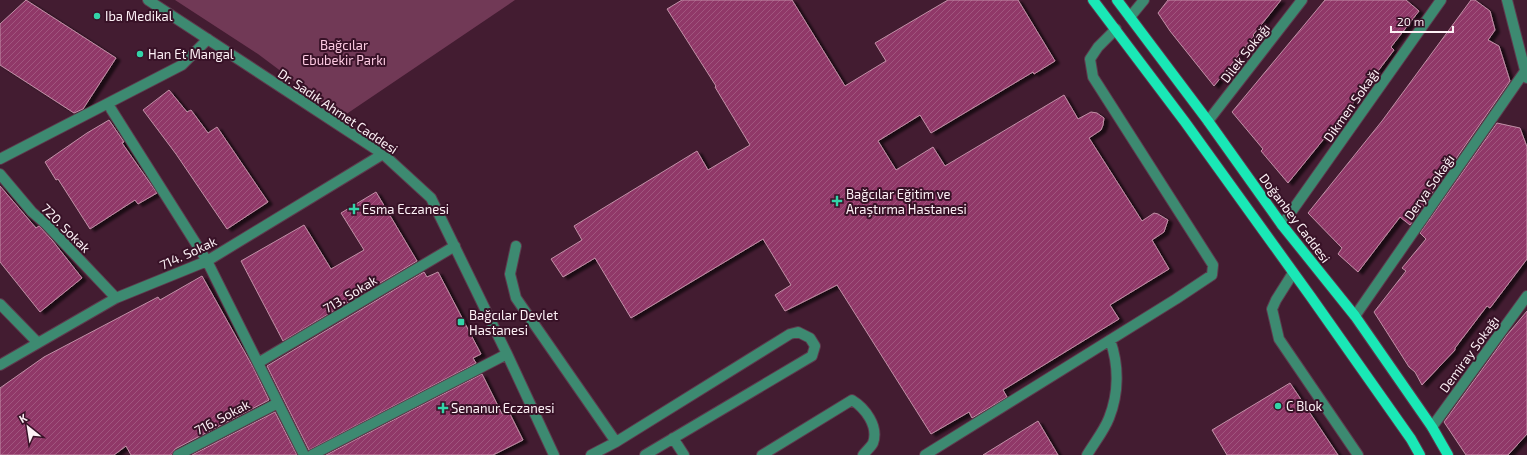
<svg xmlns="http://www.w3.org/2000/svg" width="1527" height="455" font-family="'Exo 2',sans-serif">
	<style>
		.park { fill: #713956 }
		.building { fill: url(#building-hatch); stroke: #c290a7; filter: url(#shadow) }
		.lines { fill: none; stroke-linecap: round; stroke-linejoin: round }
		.minor-casing { stroke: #5d3a4d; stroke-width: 12 }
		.major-casing { stroke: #5d3a4d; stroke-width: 12 }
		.minor { stroke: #3d8a71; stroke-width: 10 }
		.major { stroke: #1ae8b6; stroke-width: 10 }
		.poi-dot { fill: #33d4a8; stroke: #381227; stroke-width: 1.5 }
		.labels { text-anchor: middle; stroke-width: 4; stroke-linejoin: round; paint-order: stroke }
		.poi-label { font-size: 13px; fill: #fdf1f6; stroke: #381227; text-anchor: start }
		.park-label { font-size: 13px; fill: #fdcae2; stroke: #381227 }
		.street-label { font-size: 13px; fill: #fdf1f6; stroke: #381227 }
	</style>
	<defs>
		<pattern id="building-hatch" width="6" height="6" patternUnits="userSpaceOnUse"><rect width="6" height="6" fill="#903868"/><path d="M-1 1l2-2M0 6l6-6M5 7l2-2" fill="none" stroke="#a0557e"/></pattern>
		<filter id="shadow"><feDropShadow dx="4.5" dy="2.5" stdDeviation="1" flood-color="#0009"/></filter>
	</defs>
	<rect width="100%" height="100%" fill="#431c31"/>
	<path class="park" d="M175,0H515L342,117L258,54Z"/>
	<path class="building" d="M26,0L116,58L83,109L74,113L0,65V24Z
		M682,0H792L845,86L886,61L875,43L948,0H1018L1055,61L1034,74L1033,72L931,133L920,115L878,141L896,170L933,147L945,166L1064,95L1078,119L1091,112L1097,113L1104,118L1103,125L1101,130L1089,138L1142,221L1154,213L1158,214L1168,220L1164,232L1152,240L1169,269L1110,305L1119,319L1003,390L1007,397L972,418L969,412L931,434L837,285L785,311L775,295L791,285L763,239L631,318L595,258L563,277L551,259L582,240L574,226L697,151L708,170L750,145L715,87L716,86L667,9Z
		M1168,0H1281L1253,35L1254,36L1214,86L1170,31L1158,13Z
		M1325,0H1406L1419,11L1391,47L1394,50L1362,92L1288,183L1261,151L1263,149L1232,112Z
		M1471,0H1475L1490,11L1495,30L1488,40L1499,46L1510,81L1410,225L1400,217L1358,272L1338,254L1342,248L1308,213L1382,121Z
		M169,90L187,112L191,110L208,133L217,127L268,202L227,229L176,154L143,110Z
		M109,120L124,142L122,143L157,193L138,204L135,200L90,229L58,179L56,180L45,162L87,133Z
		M1497,123L1520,128L1527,147V259L1490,308L1487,306L1455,348V350L1422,385L1415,372L1409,367L1374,312L1406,271L1402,268L1426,239L1420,233Z
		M0,186L36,228L39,226L52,240L82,278L40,312L0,262Z
		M376,192L417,261L283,341L241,261L304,225L331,269L364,250L341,213Z
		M424,272L427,277L438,272L481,354L473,358L476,363L309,450L267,366Z
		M202,276L253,367L269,400L175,449L172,455H131L126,446L114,455H0V388L44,357L158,297L160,300Z
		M1527,311V434L1508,455H1466L1444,422L1507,335Z
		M482,374L502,414L508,410L523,440L493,455H326Z
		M1290,383L1338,455H1227L1212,430Z
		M275,412L297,455H192Z
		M1038,421L1058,455H983Z"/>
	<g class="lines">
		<defs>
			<path id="minor" d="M148,0L383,154L431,198L507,354L554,455
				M1507,0L1527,78
				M1130,17L1144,0
				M111,109L207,261L304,455
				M1208,121L1302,0
				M0,159L182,65L208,39
				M0,174L32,212L46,224L116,298
				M1282,225L1441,0
				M516,246L510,274L516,298L616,442
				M1293,273L1276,300L1272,309L1279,339L1358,455
				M0,304L38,343
				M1355,316L1525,71
				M258,363L455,246
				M0,365L116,298L207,261L383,154
				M1432,427L1527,296
				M673,438L684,455
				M178,455L278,403
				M312,455L507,354
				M591,455L616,442L790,334L798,332L810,338L815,346L812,356L645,455
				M762,455L852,400C865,408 879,426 873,443C871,447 866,451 863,455
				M925,455L1176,299L1212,275L1213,265L1093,77L1090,59L1098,47L1116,29
				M1087,455C1094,443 1104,431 1109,418C1119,393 1119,365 1110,340"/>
			<path id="major" d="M1093,0L1185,122L1311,297L1411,439L1420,455
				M1117,0L1208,121L1282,225L1355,316L1432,427L1448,455"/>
		</defs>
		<use href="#minor" class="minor-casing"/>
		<use href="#major" class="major-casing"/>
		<use href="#minor" class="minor"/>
		<use href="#major" class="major"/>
	</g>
	<g class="poi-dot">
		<circle cx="97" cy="16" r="4"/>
		<circle cx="140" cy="54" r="4"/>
		<path d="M835 195h4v4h4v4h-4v4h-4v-4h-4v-4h4z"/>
		<path d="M352 203h4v4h4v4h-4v4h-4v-4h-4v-4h4z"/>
		<rect x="457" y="318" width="8" height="8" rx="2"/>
		<circle cx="1278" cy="406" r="4"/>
		<path d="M441 402h4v4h4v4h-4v4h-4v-4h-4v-4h4z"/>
	</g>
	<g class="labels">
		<g class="poi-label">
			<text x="105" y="21">Iba Medikal</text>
			<text x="148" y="59">Han Et Mangal</text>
			<text x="846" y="199">Bağcılar Eğitim ve<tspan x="846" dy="15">Araştırma Hastanesi</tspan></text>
			<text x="362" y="214">Esma Eczanesi</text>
			<text x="469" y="320">Bağcılar Devlet<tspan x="469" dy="15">Hastanesi</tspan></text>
			<text x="1286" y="411">C Blok</text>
			<text x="451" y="413">Senanur Eczanesi</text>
		</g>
		<g class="park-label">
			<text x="344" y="50">Bağcılar<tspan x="344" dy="15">Ebubekir Parkı</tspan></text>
		</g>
		<g class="street-label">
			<text transform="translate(1245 53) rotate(-52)" y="5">Dilek Sokağı</text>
			<text transform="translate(1351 105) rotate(-55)" y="5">Dikmen Sokağı</text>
			<text transform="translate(338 111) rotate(34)" y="5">Dr. Sadık Ahmet Caddesi</text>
			<text transform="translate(1429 187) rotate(-55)" y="5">Derya Sokağı</text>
			<text transform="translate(1295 218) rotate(53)" y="5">Doğanbey Caddesi</text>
			<text transform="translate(66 228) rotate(45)" y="5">720. Sokak</text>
			<text transform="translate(188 253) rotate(-25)" y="5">714. Sokak</text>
			<text transform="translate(350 294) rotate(-31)" y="5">713. Sokak</text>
			<text transform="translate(1469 354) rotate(-54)" y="5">Demiray Sokağı</text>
			<text transform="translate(222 417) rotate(-28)" y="5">716. Sokak</text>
		</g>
	</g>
	<g transform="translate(28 427) rotate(330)" stroke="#381227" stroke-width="3" paint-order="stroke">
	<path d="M0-3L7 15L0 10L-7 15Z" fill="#fdf1f6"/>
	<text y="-6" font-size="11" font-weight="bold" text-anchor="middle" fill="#fdf1f6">K</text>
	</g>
	<path d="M1391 26v6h62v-6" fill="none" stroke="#fdf1f6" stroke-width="2"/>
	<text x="1397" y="26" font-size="12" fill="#fdf1f6" stroke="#381227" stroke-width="3" paint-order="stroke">20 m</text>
</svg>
